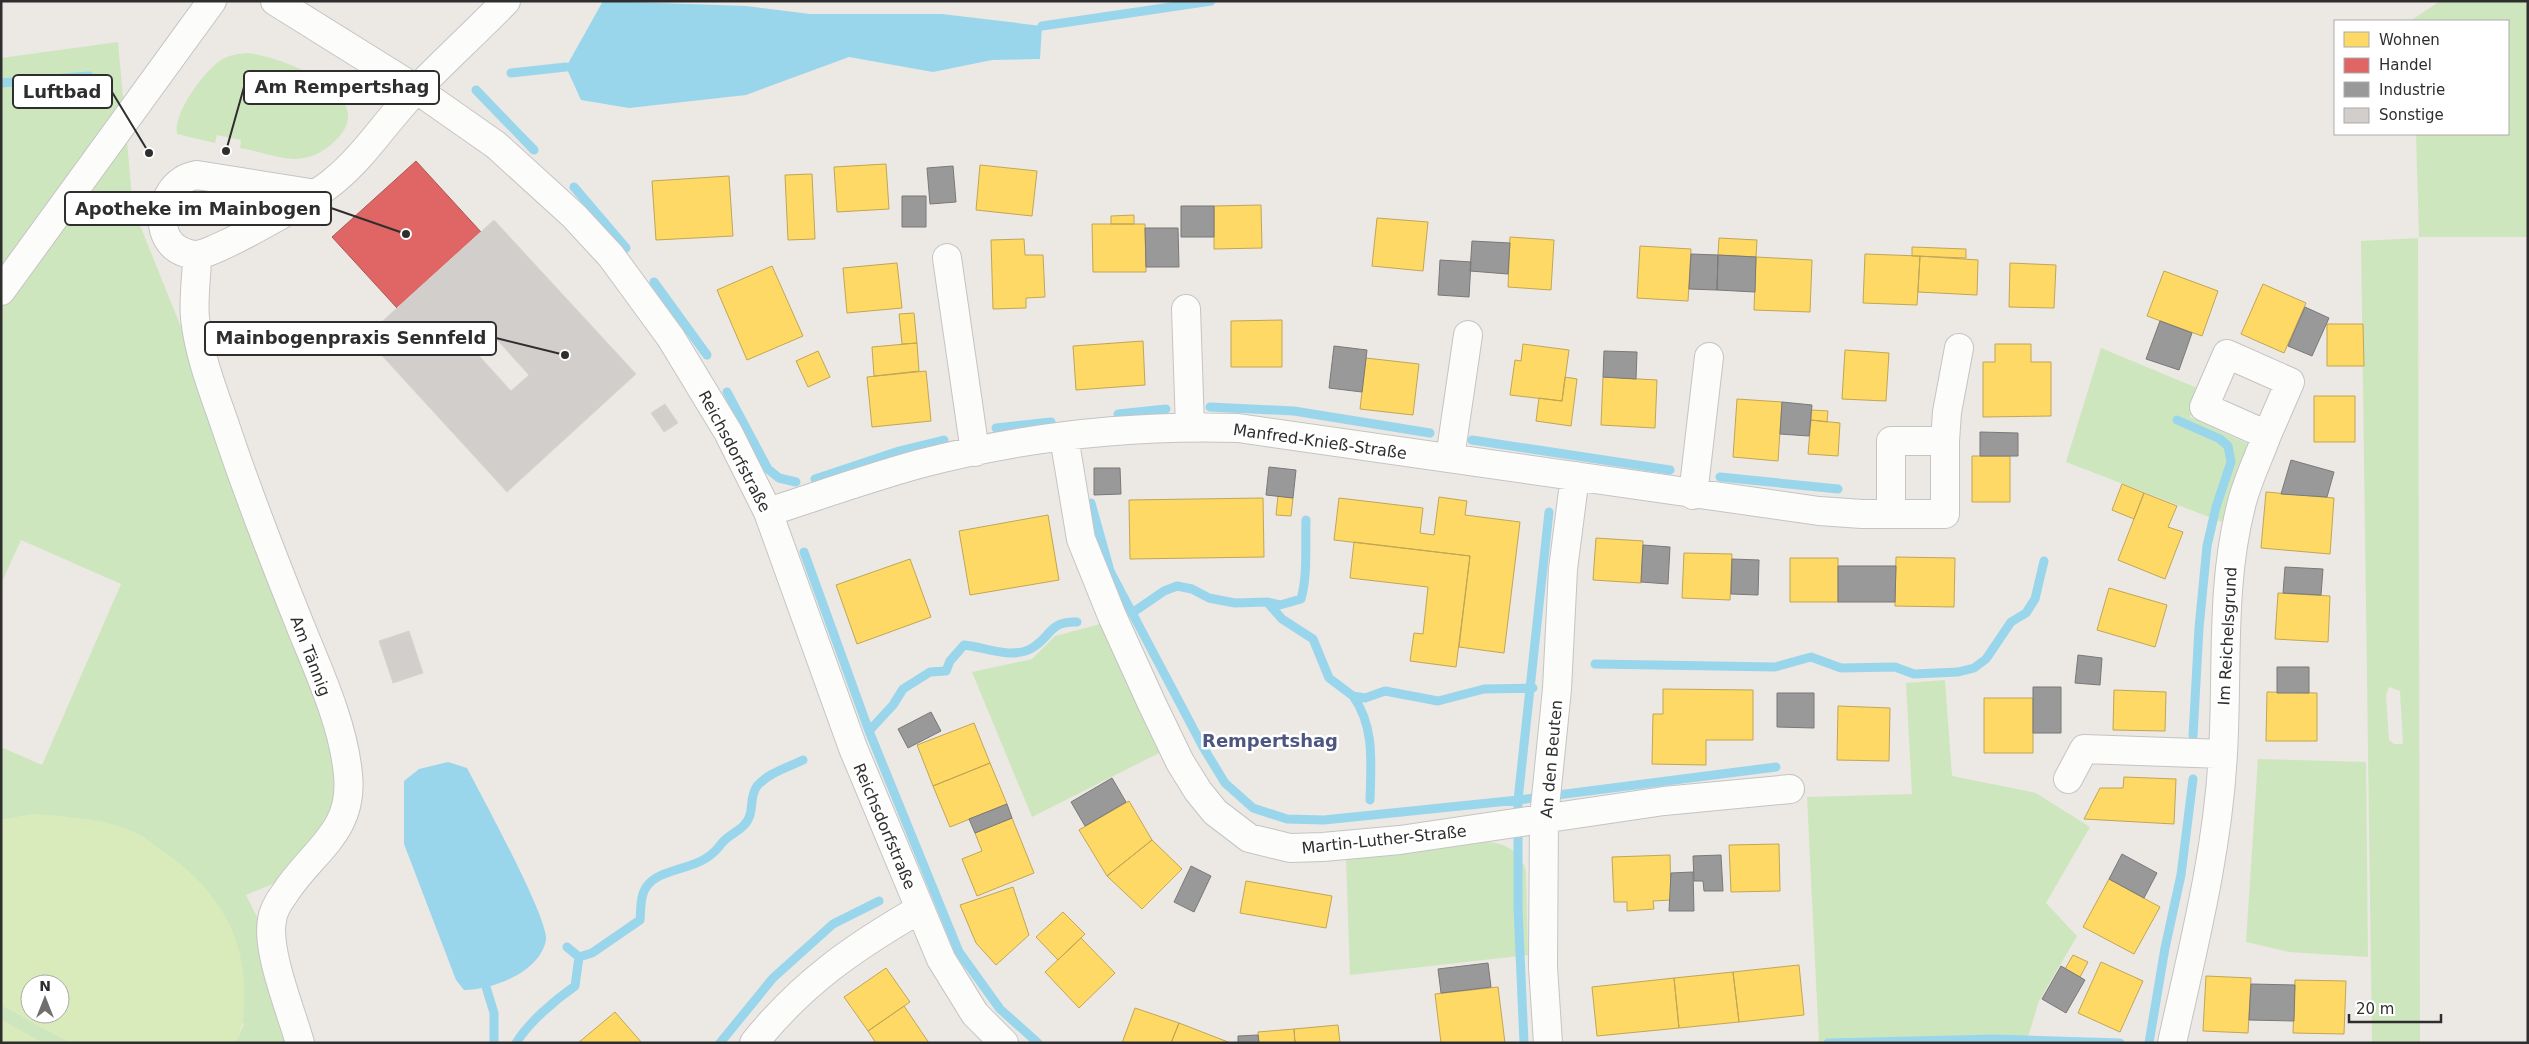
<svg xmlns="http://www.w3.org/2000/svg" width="2529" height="1044" font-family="'DejaVu Sans',sans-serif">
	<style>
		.green { fill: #cee6be; fill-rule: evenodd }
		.pitch { fill: #d9eabb; fill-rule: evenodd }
		.water { fill: #99d6ec }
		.homes { fill: #ffd966; stroke: #c0a655 }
		.shops { fill: #e06666; stroke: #ab5555 }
		.industry { fill: #999; stroke: #797979 }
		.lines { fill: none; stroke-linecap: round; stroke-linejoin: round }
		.stream { stroke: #99d6ec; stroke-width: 9 }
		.building { fill: #d1cecb; stroke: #d7d4d0; fill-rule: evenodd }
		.street-casing { stroke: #c5c4c5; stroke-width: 30 }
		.secondary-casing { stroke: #c5c4c5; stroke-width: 30 }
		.street { stroke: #fcfcfb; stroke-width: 28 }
		.secondary { stroke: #fcfcfb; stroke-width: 28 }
		.labels { text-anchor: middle; stroke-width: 5; stroke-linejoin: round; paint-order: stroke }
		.street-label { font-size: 16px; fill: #2e2e2e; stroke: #fff }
		.neighbourhood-label { font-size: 18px; font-weight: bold; fill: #4d5680; stroke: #fff }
		.leader { fill: none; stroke: #2e2e2e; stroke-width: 2 }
		.callout-dot { fill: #2e2e2e; stroke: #fff; stroke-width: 2 }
		.callout { fill: #fff; stroke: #2e2e2e; stroke-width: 2 }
		.callout-label { font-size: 18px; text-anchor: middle; font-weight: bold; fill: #2e2e2e }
	</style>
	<rect width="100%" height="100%" fill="#ece8e4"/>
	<path class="green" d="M2440,1H2528V237H2419L2416,134H2508V21H2410Z
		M118,42L133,208L210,399L309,668L336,761L334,805L324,828L303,858L275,883L246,895L262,927L291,1043H235L244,1024L35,814L1,820V747L42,765L121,584L21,540L1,584V58Z
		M247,53C280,56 383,94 336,140C325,151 313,158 296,159C278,159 258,151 240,148L241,140L217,135L215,143L177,134C173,113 204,71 221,60C229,55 238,54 247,53Z
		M2418,238L2420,1043H2372L2361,241ZM2389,687L2400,691L2403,744H2394L2389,740L2386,696Z
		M2101,348L2202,390L2190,417L2259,449L2235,527L2066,462Z
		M1112,621L1171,747L1032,817L972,672L1032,659L1055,636Z
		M1945,680L1952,776L2036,793L2090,827L2046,903L2077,936L2039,1001L2026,1043H1819L1807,797L1912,794L1906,683Z
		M2258,759L2366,762L2368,957L2289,952L2246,942Z
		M1489,842C1508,844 1521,853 1526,871L1528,955L1350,975L1346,859Z
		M1,1005L71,1043H43L1,1020Z"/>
	<path class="pitch" d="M35,814C68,817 105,818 136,833C145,837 153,844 161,850C211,883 244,929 244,991C244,1013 245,1023 235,1043H71L1,1005V820ZM30,984H60V1014H30Z
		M1,1020L43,1043H1Z"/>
	<path class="water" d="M603,1L746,6L810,14H942L1042,26L1040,59L992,60L933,72L849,57L746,95L629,108L581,100L566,67Z
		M448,762L467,768C481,795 549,919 546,940C540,972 493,990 464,990L456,980L404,844V781L419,769Z"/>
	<path class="homes" d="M886,164L889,209L837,212L834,167Z
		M980,165L1037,171L1032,216L976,210Z
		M812,174L815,239L788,240L785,175Z
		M729,176L733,236L656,240L652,181Z
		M1261,205L1262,248L1214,249V206Z
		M1134,215V224H1111V216Z
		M1377,218L1428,222L1423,271L1372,266Z
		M1092,224H1145L1146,272H1093Z
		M1510,237L1554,240L1551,290L1508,287Z
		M1719,238L1757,240L1756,257L1718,255Z
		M1024,239L1025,255H1043L1045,297L1026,298V308L993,309L991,240Z
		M1640,246L1691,249L1688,301L1637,298Z
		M1912,247L1966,249V258L1912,256Z
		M1865,254L1920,256L1917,305L1863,303Z
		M1920,256L1978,260L1977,295L1918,292Z
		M1756,257L1812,260L1810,312L1754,310Z
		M897,263L902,308L847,313L843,268Z
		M2010,263L2056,265L2054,308L2009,307Z
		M772,266L803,336L747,360L717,290Z
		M2164,271L2218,291L2202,336L2147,316Z
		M2263,284L2306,303L2284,353L2241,334Z
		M914,313L917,343L902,344L899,314Z
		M1282,320V367H1231V321Z
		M2327,324H2363L2364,366H2327Z
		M1143,341L1145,385L1076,390L1073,346Z
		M917,343L919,371L874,376L872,347Z
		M1523,344L1569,350L1562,401L1510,395L1515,360L1521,361Z
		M1995,344H2031V362H2051V416L1983,417V362H1995Z
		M1845,350L1889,353L1886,401L1842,399Z
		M818,351L830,377L808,387L796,361Z
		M1366,358L1419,364L1413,415L1360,409Z
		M926,371L931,421L872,427L867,377Z
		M1565,377L1577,379L1571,426L1536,421L1539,398L1562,401Z
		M1603,377L1657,380L1655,428L1601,425Z
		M2314,396H2355V442H2314Z
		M1737,399L1782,402L1778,461L1733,457Z
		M1811,410L1828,411L1827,422L1811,420Z
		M1811,420L1840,423L1838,456L1808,454Z
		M1972,456H2010V502H1972Z
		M2122,484L2144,493L2134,519L2112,510Z
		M2266,492L2334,498L2330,554L2261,548Z
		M2144,493L2177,506L2168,527L2183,532L2165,579L2118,560Z
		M1278,496L1293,498L1291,516L1276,515Z
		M1439,497L1467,501L1465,515L1520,522L1504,653L1459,647L1470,556L1334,540L1339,498L1423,508L1420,533L1434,535Z
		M1263,498L1264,557L1130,559L1129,500Z
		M1048,515L1059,580L970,595L959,531Z
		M1596,538L1643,541L1641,583L1593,580Z
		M1354,542L1470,556L1456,667L1410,661L1414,633L1423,634L1428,587L1350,578Z
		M1684,553L1732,554L1730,600L1682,598Z
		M1896,557L1955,558L1954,607L1895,606Z
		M1790,558H1838V602H1790Z
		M910,559L931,617L857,644L836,585Z
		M2109,588L2167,605L2155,647L2097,630Z
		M2278,593L2330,596L2328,642L2275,639Z
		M1663,689L1753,690V740H1706V765L1652,764L1653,714H1663Z
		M2114,690L2166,692L2165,731L2113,730Z
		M2267,692L2317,693V741H2266Z
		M1984,698H2033V753H1984Z
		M1838,706L1890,708L1889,761L1837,760Z
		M974,723L990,763L933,786L917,745Z
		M990,763L1007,804L950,827L933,786Z
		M2124,777L2176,779L2174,824L2084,819L2100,788H2123Z
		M1129,801L1152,840L1107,876L1079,830Z
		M1012,818L1034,873L977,896L962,859L982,851L975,833Z
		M1152,840L1182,869L1142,909L1107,876Z
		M1779,844L1780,891L1731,892L1729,845Z
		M1670,855L1671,900L1653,901L1654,909L1627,911V902H1614L1612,857Z
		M2109,879L2160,907L2134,954L2083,927Z
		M1246,881L1332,896L1326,928L1240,913Z
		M1013,887L1029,935L996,965L976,943L960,905Z
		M1063,912L1085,934L1058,960L1036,937Z
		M1081,938L1115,973L1079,1008L1045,972Z
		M2073,955L2088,962L2080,977L2065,969Z
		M2101,962L2143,981L2120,1032L2078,1013Z
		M1799,965L1804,1015L1739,1022L1733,972Z
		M886,968L910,1002L868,1031L844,997Z
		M1733,972L1739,1022L1679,1028L1674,978Z
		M2206,976L2251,978L2248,1033L2203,1031Z
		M1674,978L1679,1028L1597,1036L1592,987Z
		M2295,980L2346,981L2344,1034L2293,1033Z
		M1498,987L1505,1043H1441L1435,994Z
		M904,1006L929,1043H876L868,1031Z
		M1135,1008L1179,1023L1171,1043H1122Z
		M615,1012L642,1043H578Z
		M1179,1023L1228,1042V1043H1171Z
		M1338,1025L1340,1043H1295L1294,1029Z
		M1294,1029L1295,1043H1259L1258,1032Z"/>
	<path class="shops" d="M416,161L481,232L397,308L332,237Z"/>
	<path class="industry" d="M953,166L956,202L930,204L927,168Z
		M902,196H926V227H902Z
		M1181,206H1214V237H1181Z
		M1145,228H1178L1179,267H1146Z
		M1472,241L1510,243L1508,274L1470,271Z
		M1691,254L1718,255L1717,290L1689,289Z
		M1718,255L1756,257L1755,292L1717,290Z
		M1440,260L1471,262L1469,297L1438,295Z
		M2305,307L2329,318L2312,356L2288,346Z
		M2160,321L2192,333L2179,370L2146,359Z
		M1334,346L1367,350L1362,392L1329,388Z
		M1604,351L1637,352L1636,379L1603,377Z
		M1782,402L1812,405L1809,436L1780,434Z
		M1980,432L2018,433V456H1980Z
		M2291,460L2334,472L2327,497L2281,494Z
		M1269,467L1296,470L1293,498L1266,495Z
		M1094,468H1120L1121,494L1094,495Z
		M1643,545L1670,547L1668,584L1641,582Z
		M1732,559L1759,560L1758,595L1731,594Z
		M1838,566H1896L1895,602H1838Z
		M2285,567L2323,569L2321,595L2283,593Z
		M2078,655L2102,658L2100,685L2075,683Z
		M2277,667H2309V693H2277Z
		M2033,687H2061V733H2033Z
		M1777,693H1814V728L1777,727Z
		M931,712L941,731L908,748L898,729Z
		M1112,778L1126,802L1085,826L1071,802Z
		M1007,804L1012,818L975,833L969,819Z
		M2122,854L2157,873L2144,898L2109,879Z
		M1721,855L1723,891H1704L1703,881H1694L1693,856Z
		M1191,866L1211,876L1194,912L1174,902Z
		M1693,872L1694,911H1669L1671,873Z
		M1488,963L1491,987L1441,993L1438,969Z
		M2061,966L2085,980L2066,1013L2042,999Z
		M2251,984L2295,985L2294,1021L2249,1020Z
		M1258,1035L1259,1043H1238V1036Z"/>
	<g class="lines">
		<path class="stream" d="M1042,26L1211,1
			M511,73L566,67
			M1,83L89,76
			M476,90L534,150
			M574,187L626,248
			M654,282L707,355
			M727,392L768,469L779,478L796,482
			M1210,407L1294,411L1430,433
			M1118,414L1166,409
			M2177,420L2220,439L2228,446L2231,462L2216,507L2207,546L2199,628L2193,736
			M996,428L1051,422
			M1472,440L1670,470
			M1720,477L1838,489
			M815,479L899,451L944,440
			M1091,503L1110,571L1203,747L1225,783L1253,808L1287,819L1324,820L1518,800L1776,767
			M804,552L869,731L959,952L1000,1009L1038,1043
			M1267,602L1280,605L1301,599C1308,574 1305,546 1306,520
			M1132,613L1164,591L1177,586L1192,589L1209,598L1235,603L1267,602L1282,619L1313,639L1329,678L1353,696L1365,698L1385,691L1438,701L1484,689L1533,688
			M1595,664L1775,667L1811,657L1841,668L1895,667L1914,674L1958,672L1974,668L1986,659L2011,622L2026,613L2035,599L2044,561
			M1353,696C1375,727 1371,763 1370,800
			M869,731L893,705L903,689L930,672L946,671L950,661L964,645C985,647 1012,660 1032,648C1052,636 1049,621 1077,622
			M567,947L579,957
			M579,957L592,953L640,920C641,909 640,895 647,886C660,868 693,871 713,853C718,849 721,843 726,839C735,831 746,828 750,815C753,805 750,796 757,786C768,773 789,767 803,760
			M486,987L494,1013V1043
			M516,1043C529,1022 555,1000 575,986L579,957
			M720,1043L773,978L833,924L879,901
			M1524,1043L1518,908V800L1549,512
			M1828,1043L1996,1039L2120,1043
			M2149,1043L2165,948L2181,875L2193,779"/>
	</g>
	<path class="building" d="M494,220L636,374L507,492L365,337ZM480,321L529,375L511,391L462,337Z
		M665,404L678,423L664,432L651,413Z
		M409,631L423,673L393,683L379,641Z"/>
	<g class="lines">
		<defs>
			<path id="street" d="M275,1L416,89L496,145L574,216L611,256L671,338L728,432L768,512L853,748L941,959L975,1014L1004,1043
				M316,194L197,175C192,176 187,177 183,180C158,195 153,243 186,253C189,254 194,255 197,255C217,253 319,195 336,179C367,153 389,117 417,89C446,59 477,31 506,1
				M197,255C197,275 193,298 195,318C199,356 214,393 226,428C249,497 275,563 302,630C320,674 344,727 348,775C354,832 312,851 285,893C279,901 273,910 272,920C266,951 291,1011 300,1043
				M947,258L975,452
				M1186,309L1190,427
				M2227,354L2290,382L2267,435L2204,407Z
				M1064,437L1081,539L1112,616L1152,704L1180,762L1198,791L1215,812L1249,838L1290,848L1323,847L1400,840L1664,801L1790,789
				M1945,441L1947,412L1959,348
				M1450,458L1468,335
				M1693,495L1709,357
				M768,512C818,496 868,478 919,464C1022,437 1132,425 1238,428L1819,511L1862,514H1945V441H1891V514
				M2068,779L2084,749L2223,754
				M754,1043C802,983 854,947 920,909
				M1548,1043L1543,967L1544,817L1557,689L1563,569L1575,476
				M2172,1043C2193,948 2218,851 2223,753C2228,669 2220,585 2242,502C2248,479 2259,457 2267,435"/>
			<path id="secondary" d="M1,291L212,1"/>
		</defs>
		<use href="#street" class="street-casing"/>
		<use href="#secondary" class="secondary-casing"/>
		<use href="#street" class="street"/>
		<use href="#secondary" class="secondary"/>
	</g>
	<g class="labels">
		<g class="street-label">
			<text transform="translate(1320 441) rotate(8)" y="6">Manfred-Knieß-Straße</text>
			<text transform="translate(735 451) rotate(62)" y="6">Reichsdorfstraße</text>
			<text transform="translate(2227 636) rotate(-87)" y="6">Im Reichelsgrund</text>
			<text transform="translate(311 656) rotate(69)" y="6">Am Tännig</text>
			<text transform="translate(1551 759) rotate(-85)" y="6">An den Beuten</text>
			<text transform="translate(885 826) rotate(67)" y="6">Reichsdorfstraße</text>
			<text transform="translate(1384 839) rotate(-6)" y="6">Martin-Luther-Straße</text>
		</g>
		<g class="neighbourhood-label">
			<text x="1270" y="747">Rempertshag</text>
		</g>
	</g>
	<path class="leader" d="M226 151L244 87M149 153L112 92M406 234L331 208M565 355L496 338"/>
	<g class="callout-dot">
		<circle cx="226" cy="151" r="5"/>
		<circle cx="149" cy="153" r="5"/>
		<circle cx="406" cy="234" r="5"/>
		<circle cx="565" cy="355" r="5"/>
	</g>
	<g class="callout">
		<rect x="244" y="71" width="195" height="33" rx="5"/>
		<rect x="13" y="75" width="99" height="33" rx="5"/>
		<rect x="65" y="192" width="266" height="33" rx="5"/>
		<rect x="205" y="322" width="291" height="33" rx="5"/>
	</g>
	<g class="callout-label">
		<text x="342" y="93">Am Rempertshag</text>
		<text x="62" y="98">Luftbad</text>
		<text x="198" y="215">Apotheke im Mainbogen</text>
		<text x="351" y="344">Mainbogenpraxis Sennfeld</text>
	</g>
	<rect width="2529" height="1044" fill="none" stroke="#2e2e2e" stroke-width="5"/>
	<rect x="2334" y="20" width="175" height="115" fill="#ffffff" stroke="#ababab"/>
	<rect x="2344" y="32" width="25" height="15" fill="#ffd966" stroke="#ababab"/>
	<text x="2379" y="45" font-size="15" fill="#2e2e2e">Wohnen</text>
	<rect x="2344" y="58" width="25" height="15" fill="#e06666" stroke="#ababab"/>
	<text x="2379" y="70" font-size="15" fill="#2e2e2e">Handel</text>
	<rect x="2344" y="82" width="25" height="15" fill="#999999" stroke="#ababab"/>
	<text x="2379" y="95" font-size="15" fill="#2e2e2e">Industrie</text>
	<rect x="2344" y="108" width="25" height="15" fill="#d1cecb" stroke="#ababab"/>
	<text x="2379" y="120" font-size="15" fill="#2e2e2e">Sonstige</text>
	<g transform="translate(45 999)"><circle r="24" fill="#ffffff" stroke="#ababab"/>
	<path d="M0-4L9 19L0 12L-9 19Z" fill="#706f6e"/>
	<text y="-8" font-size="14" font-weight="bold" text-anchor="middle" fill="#2e2e2e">N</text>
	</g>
	<path d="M2349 1014v8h92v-8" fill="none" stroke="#2e2e2e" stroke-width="2.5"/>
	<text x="2356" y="1014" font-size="15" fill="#2e2e2e" stroke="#ffffff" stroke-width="4" paint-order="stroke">20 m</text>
</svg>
